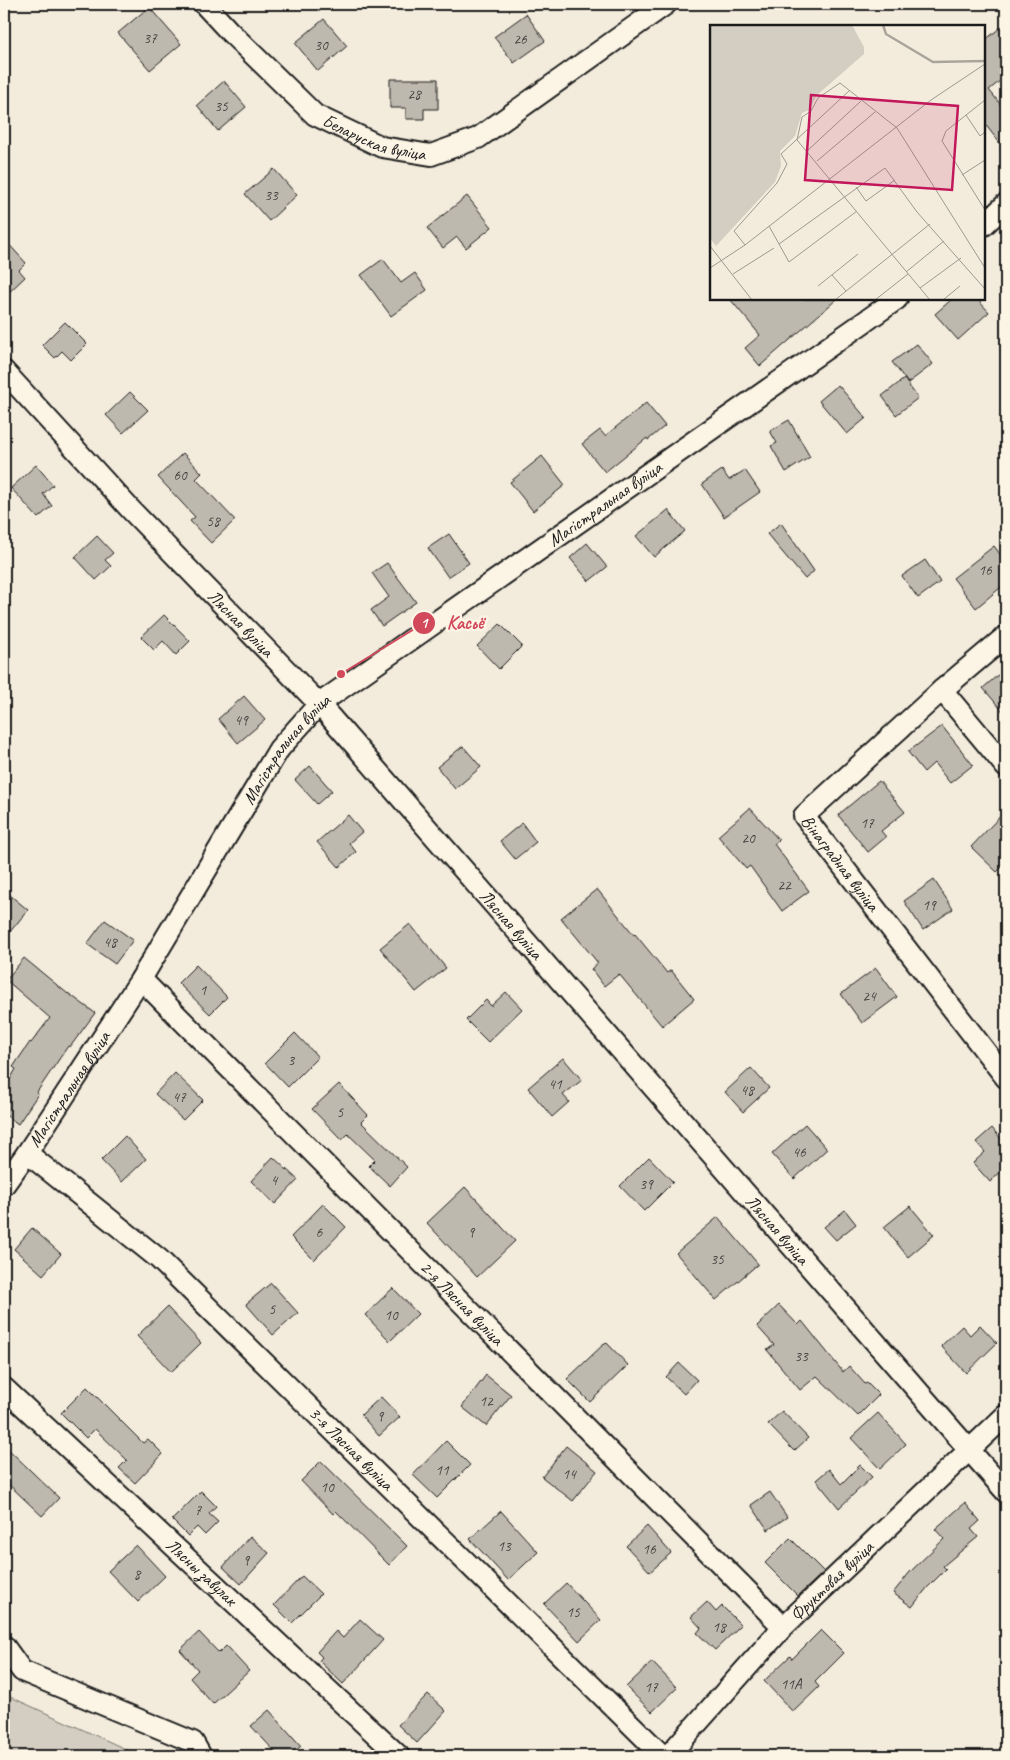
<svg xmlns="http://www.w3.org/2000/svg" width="1010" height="1760" font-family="Caveat,sans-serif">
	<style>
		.green { fill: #d3cec1; stroke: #78756e }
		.building { fill: #beb9ae; stroke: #1c1c1c }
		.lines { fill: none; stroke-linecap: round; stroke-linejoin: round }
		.street-casing { stroke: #1c1c1c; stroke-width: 24 }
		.street { stroke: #fcf5e5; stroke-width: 20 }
		.labels { text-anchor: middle; stroke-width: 5; stroke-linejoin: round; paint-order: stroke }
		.number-label { font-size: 15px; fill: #444340 }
		.street-label { font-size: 18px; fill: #1c1c1c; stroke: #fcf5e5 }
		.inset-river { fill: none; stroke: #aaa59b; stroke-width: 2.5 }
		.inset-road { fill: none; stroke: #9d9990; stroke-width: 1 }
		.view { fill: #c2185b; fill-opacity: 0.15; stroke: #c2185b; stroke-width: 2.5 }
		.inset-edge { fill: none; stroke: #1c1c1c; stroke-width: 2.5 }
		.leader { fill: none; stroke: #d1495b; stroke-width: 2 }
		.callout-dot { fill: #d1495b; stroke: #fcf5e5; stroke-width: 2 }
		.mark-label { font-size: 15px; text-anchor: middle; font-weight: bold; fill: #fff }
		.callout-label { font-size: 19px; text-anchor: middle; font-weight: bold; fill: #d1495b; stroke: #fcf5e5; stroke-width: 5; stroke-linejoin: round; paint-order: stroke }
	</style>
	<rect width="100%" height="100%" fill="#f3ecdd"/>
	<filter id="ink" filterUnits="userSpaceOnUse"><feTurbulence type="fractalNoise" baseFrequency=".02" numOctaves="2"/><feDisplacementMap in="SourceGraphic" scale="10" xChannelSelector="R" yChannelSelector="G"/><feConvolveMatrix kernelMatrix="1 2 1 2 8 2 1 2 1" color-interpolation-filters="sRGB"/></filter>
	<g filter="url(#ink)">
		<path class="green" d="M4,1694L141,1756H4Z"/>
		<path class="building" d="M149,7L181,44L150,70L118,33Z
			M526,14L545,41L514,63L494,37Z
			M324,19L347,46L318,71L295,43Z
			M1006,23V76L989,90L1006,111V151L984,123V41Z
			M390,79H438V109H424V119H406V108H390Z
			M224,81L246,107L218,131L197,105Z
			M274,169L297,195L269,221L245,194Z
			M467,196L492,227L466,248L457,237L443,248L427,228Z
			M4,239L26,263L19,270L25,277L4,297Z
			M383,259L401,283L415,273L427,290L391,316L361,275Z
			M730,299H837L760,366L745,348L760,335Z
			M952,299H977L989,312L958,340L935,314Z
			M65,322L87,344L71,360L62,351L55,358L42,345Z
			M917,344L933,364L908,383L892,362Z
			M904,379L918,398L896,415L882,396Z
			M838,385L866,418L847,434L819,401Z
			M130,392L148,410L123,433L106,415Z
			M646,403L665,426L648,440L647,438L605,472L582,444L600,430L605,436Z
			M789,420L810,457L786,472L771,446L777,443L770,431Z
			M183,453L202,473L196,479L235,520L211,543L190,521L195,517L158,477Z
			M542,456L565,485L533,511L510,482Z
			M36,465L53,485L43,494L52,506L38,518L11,488Z
			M722,470L729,480L745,470L760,492L724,517L702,484Z
			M668,510L685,531L654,557L636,536Z
			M781,523L814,571L805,579L767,534Z
			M449,534L469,563L448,577L428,548Z
			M97,536L113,553L105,560L111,566L96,580L75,557Z
			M587,543L607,567L589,581L570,558Z
			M994,546L1006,562V583L976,608L953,578Z
			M925,560L940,582L918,598L902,576Z
			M387,563L416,602L382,626L371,610L389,597L372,573Z
			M164,615L190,641L176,655L163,641L154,650L141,637Z
			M500,624L522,646L499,669L477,646Z
			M1006,668V715L983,688Z
			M244,696L265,720L238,743L218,719Z
			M942,726L973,765L950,783L934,763L924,772L908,752Z
			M463,746L481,767L455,789L437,767Z
			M310,766L332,791L317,804L295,780Z
			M879,781L905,812L881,831L886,837L868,852L838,815Z
			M750,808L779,840L774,844L809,891L782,911L750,866L746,869L718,836Z
			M1006,810V863L997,872L971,847Z
			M348,815L362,832L349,843L356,852L339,867L317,842Z
			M522,823L536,842L515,859L500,841Z
			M934,880L953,909L923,930L904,901Z
			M597,889L634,935L635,934L667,973L671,970L694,999L662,1026L619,974L604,986L591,969L598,963L561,918Z
			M4,890L28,910L4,939Z
			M105,920L133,940L115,964L87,944Z
			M410,924L446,968L416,992L380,948Z
			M24,958L68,994V993L95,1013L70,1047L68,1046L37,1092L38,1094L18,1124L4,1114V1089L16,1069L13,1067L30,1042L31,1043L50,1018L6,980Z
			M196,965L227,997L210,1014L178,983Z
			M876,968L897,997L862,1023L841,994Z
			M506,992L522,1009L488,1042L466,1020L486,1000L491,1006Z
			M295,1033L318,1057L288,1087L265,1063Z
			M563,1058L582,1080L563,1095L569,1102L552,1117L528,1088Z
			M751,1068L769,1088L743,1112L725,1092Z
			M175,1073L203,1100L183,1120L155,1094Z
			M339,1084L368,1115L361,1122L407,1167L390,1186L369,1166L375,1160L348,1134L342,1140L312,1109Z
			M805,1124L827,1149L794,1179L772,1154Z
			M992,1128L1006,1145V1167L990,1182L973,1163L985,1152L976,1142Z
			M125,1136L146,1159L122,1182L101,1160Z
			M273,1157L298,1180L275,1204L251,1181Z
			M649,1157L673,1182L644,1211L620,1186Z
			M465,1187L515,1241L477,1277L427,1223Z
			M323,1204L346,1227L314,1260L291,1237Z
			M910,1206L934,1235L908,1257L884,1227Z
			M845,1210L856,1224L836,1240L824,1227Z
			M718,1217L758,1264L716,1300L676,1253Z
			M32,1228L61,1254L43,1275L14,1249Z
			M271,1283L298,1313L273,1335L246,1304Z
			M393,1288L418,1314L390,1341L365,1315Z
			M779,1305L798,1325L802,1321L843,1372L849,1366L865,1384L867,1383L879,1395L858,1416L817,1376L800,1390L767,1350L774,1345L757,1326Z
			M167,1307L201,1343L171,1372L137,1336Z
			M980,1325L997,1343L966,1373L941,1346L962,1326L970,1335Z
			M606,1342L628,1365L590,1402L567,1379Z
			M679,1363L697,1380L684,1394L666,1377Z
			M486,1375L511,1395L486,1426L462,1407Z
			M87,1387L143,1443L148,1439L163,1454L135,1483L119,1468L127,1460L95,1429L86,1438L61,1413Z
			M381,1397L400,1417L379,1436L361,1415Z
			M782,1411L808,1438L794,1451L768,1424Z
			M878,1413L906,1444L880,1469L851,1438Z
			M446,1441L470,1465L437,1498L413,1475Z
			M4,1445L59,1498L42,1516L4,1480Z
			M566,1446L597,1471L573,1501L542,1477Z
			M321,1461L407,1546L389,1565L336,1511L333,1514L301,1481Z
			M860,1465L872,1477L839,1508L816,1480L829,1469L841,1484Z
			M201,1491L216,1506L209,1514L218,1522L205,1535L197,1527L188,1536L172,1520Z
			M770,1492L787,1517L768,1530L751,1505Z
			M965,1503L980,1521L971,1529L978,1537L943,1566L946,1569L927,1588L912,1607L893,1593L910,1572L944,1539L935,1529Z
			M501,1511L538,1552L508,1580L470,1539Z
			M647,1526L671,1553L650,1572L626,1546Z
			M250,1536L269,1553L241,1584L223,1567Z
			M790,1538L824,1572L798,1596L765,1563Z
			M136,1545L165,1576L138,1602L108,1571Z
			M302,1576L321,1594L292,1623L274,1605Z
			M566,1583L601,1620L579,1641L544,1604Z
			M707,1602L716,1612L722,1606L741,1625L715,1650L697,1633L701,1628L691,1617Z
			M360,1619L383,1640L343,1684L319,1661L322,1657L317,1652L336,1631L343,1638Z
			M821,1630L844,1653L815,1682L819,1687L793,1712L764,1681L790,1656L792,1659Z
			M199,1632L219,1653L226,1646L249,1671L213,1704L190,1678L198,1670L180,1650Z
			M652,1662L677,1688L652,1712L626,1687Z
			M428,1694L446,1711L417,1743L398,1725Z
			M269,1710L301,1746L290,1756H279L251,1726Z"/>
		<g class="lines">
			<defs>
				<g id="street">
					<path id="s1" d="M204,4L229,31L315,115L382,147L431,155L478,138L666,4"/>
					<path d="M984,225L1006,204"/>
					<path id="s2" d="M4,371L131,510L319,704L1006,1492"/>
					<path id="s3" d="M1006,636L942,690L804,816L1006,1078"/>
					<path d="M942,690L1006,767"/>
					<path id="s4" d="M141,979L783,1627"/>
					<path id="s5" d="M27,1153L159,1259L663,1756"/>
					<path id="s6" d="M4,1185L27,1153L141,979L279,749L319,704L897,299"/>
					<path id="s7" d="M4,1388L399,1756"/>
					<path d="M4,1646L22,1671L193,1742L201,1756"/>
					<path id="s8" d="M668,1756L783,1627L1006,1415"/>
				</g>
			</defs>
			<use href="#street" class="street-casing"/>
			<use href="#street" class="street"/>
		</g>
	</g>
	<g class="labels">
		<g class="number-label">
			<text x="150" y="43">37</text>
			<text x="520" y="44">26</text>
			<text x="321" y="50">30</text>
			<text x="414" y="99">28</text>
			<text x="221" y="111">35</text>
			<text x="271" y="200">33</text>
			<text x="180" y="480">60</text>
			<text x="213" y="526">58</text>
			<text x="985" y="575">16</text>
			<text x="241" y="725">49</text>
			<text x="867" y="828">17</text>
			<text x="748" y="843">20</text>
			<text x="784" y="890">22</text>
			<text x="929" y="910">19</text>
			<text x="110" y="947">48</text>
			<text x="203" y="995">1</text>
			<text x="869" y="1001">24</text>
			<text x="291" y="1065">3</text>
			<text x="555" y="1089">41</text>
			<text x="747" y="1095">48</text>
			<text x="179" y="1102">47</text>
			<text x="340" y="1117">5</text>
			<text x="799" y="1157">46</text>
			<text x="274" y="1185">4</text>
			<text x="646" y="1189">39</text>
			<text x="319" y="1237">6</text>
			<text x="471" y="1237">9</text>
			<text x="717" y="1264">35</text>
			<text x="272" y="1314">5</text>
			<text x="391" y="1320">10</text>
			<text x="801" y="1361">33</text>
			<text x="486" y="1406">12</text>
			<text x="380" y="1421">9</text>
			<text x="442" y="1475">11</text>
			<text x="569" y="1479">14</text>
			<text x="327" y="1492">10</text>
			<text x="198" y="1515">7</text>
			<text x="504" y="1551">13</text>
			<text x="649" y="1554">16</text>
			<text x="246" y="1565">9</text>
			<text x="137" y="1579">8</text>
			<text x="573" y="1617">15</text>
			<text x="719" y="1632">18</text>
			<text x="791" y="1689">11А</text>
			<text x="651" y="1692">17</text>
		</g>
		<g class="street-label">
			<text dy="6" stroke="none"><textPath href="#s1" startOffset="221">Беларуская вуліца</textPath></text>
			<text dy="6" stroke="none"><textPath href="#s6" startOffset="925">Магістральная вуліца</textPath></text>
			<text dy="6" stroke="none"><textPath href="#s2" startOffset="346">Лясная вуліца</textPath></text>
			<text dy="6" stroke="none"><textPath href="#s6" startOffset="520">Магістральная вуліца</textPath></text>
			<text dy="6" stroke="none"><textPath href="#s3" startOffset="330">Вінаградная вуліца</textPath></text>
			<text dy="6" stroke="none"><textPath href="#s2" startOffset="751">Лясная вуліца</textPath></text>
			<text dy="6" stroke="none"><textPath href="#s6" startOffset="116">Магістральная вуліца</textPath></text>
			<text dy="6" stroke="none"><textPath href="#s2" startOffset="1156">Лясная вуліца</textPath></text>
			<text dy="6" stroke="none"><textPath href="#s4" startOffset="456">2-я Лясная вуліца</textPath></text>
			<text dy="6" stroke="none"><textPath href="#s5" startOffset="439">3-я Лясная вуліца</textPath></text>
			<text dy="6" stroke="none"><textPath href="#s7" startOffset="270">Лясны завулак</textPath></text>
			<text dy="6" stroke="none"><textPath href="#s8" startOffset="240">Фруктовая вуліца</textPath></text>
		</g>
	</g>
	<g transform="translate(710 25)">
		<rect width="275" height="275" fill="#f3ecdd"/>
		<path d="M0,0H142L154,22V29L107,70L99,85L92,88L85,111L70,126L71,141L65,157L6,221L0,213Z" fill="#d3cec1"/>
		<path class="inset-river" d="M173,0L176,9L223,37L275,36"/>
		<path class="inset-road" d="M275,75L236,106L232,116L275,185M256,90L270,111L275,107M87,115L92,92L101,86L108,73L130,58L187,103L275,243M87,115L220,275M97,126L151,76M107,136L165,87M252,150L275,135M146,162L156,176L185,155M59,201L79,237L147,186M69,219L175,143L207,187L275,264M35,220L24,206L67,158L77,139L71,129L139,66M0,221L42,275M0,243L35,220L221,75L275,39M196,247L234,216M23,249L64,223M122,250L136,266M108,261L148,229M210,263L251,233M125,275L220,199M165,275L198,249M233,275L250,261"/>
		<path class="view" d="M101,70L248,81L242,165L95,155Z"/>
		<rect width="275" height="275" class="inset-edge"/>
	</g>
	<path class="leader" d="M341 674L424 623"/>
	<g class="callout-dot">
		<circle cx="341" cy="674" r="5"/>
		<circle cx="424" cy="623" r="12"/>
	</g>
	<g class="mark-label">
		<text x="424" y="628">1</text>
	</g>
	<g class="callout-label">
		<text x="465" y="629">Касьё</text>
	</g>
	<rect width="1010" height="1760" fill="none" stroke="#fcf5e5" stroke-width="20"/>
	<rect x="10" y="10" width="990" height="1740" fill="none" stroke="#1c1c1c" stroke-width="2" filter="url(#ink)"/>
</svg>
